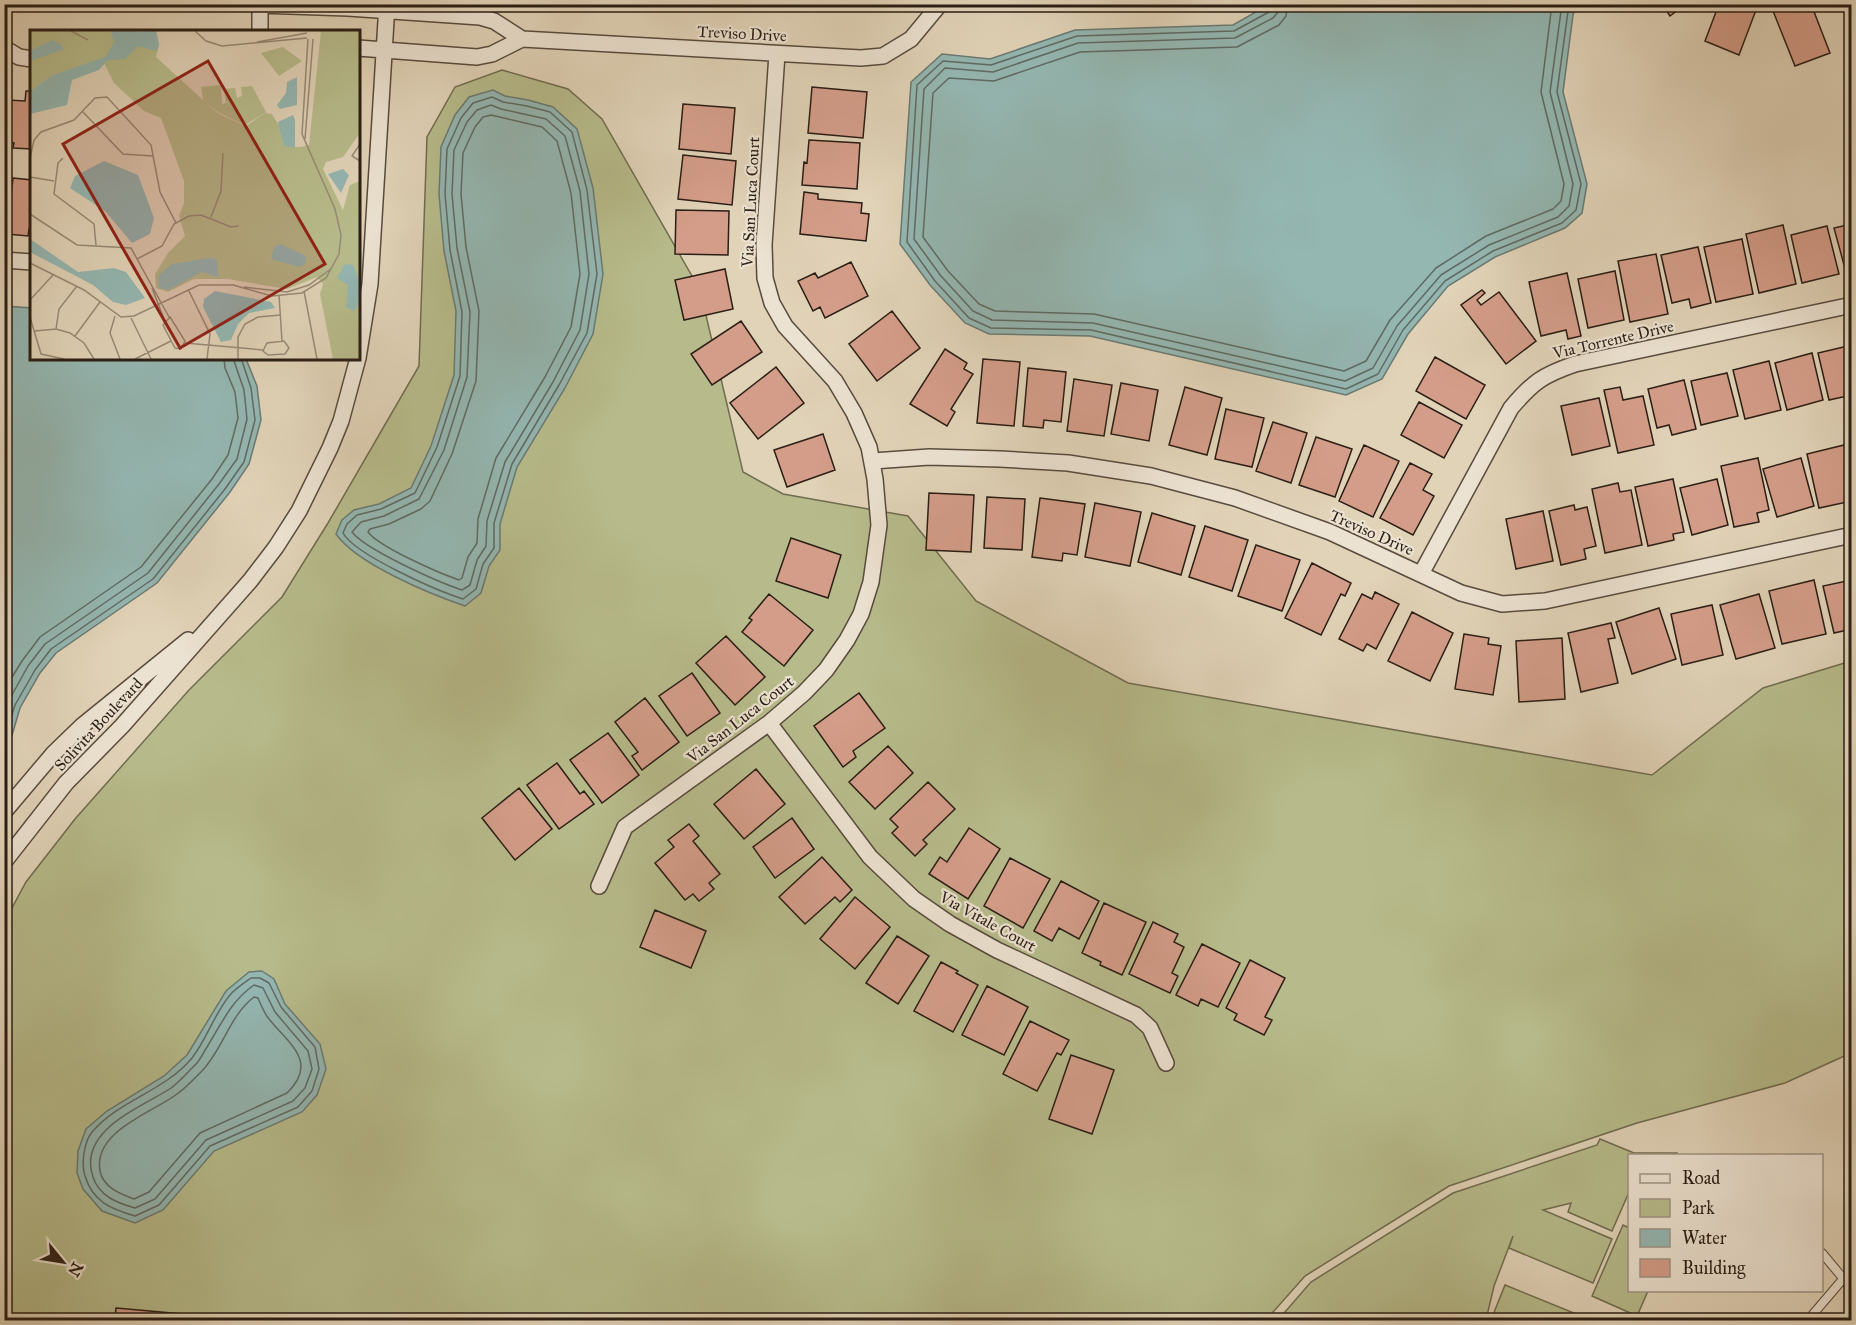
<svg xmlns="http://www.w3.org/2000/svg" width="1856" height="1325" font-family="'IM FELL Great Primer',serif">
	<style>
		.green { fill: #b7bb8b; stroke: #706c50; stroke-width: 1.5 }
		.water { fill: #94b7b2; stroke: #6a7a73; stroke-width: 1.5 }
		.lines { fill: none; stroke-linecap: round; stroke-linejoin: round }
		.shore { stroke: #5f6a64; stroke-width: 1.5 }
		.building { fill: #d49d89; stroke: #2a1e15; stroke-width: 1.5 }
		.service-casing { stroke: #584b3e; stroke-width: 10 }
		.minor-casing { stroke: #584b3e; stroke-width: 18 }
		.service { stroke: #ece2d1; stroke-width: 8 }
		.minor { stroke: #ece2d1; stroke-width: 15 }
		.labels { text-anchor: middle; stroke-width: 4.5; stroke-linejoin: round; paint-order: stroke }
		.street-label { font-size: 16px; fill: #2a1e15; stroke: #ece2d1 }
		.inset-road { fill: none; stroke: #988b77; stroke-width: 1.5 }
		.view { fill: #8f2418; fill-opacity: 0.15; stroke: #8f2418; stroke-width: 3 }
		.inset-edge { fill: none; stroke: #2a1e15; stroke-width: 3 }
	</style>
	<rect width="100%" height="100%" fill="#e1d3b8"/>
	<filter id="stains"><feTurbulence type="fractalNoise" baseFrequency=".00333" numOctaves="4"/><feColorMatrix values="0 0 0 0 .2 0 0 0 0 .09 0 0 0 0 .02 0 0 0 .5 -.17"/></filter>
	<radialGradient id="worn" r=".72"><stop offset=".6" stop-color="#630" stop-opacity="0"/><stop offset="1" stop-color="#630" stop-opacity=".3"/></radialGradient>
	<path class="green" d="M502,70L568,89L602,119L700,290L743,472L783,494L908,516L976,601L1128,683L1652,775L1763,688L1851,661V1053L1785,1083L1637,1123L1449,1186L1305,1276L1266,1320H5V921L26,882L75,819L189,690L282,597L328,523L419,366L427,137L455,87Z
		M1600,1139L1634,1153H1677L1676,1156H1630L1629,1192L1612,1231L1568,1212L1571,1203L1543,1210L1612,1239L1593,1283L1509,1248L1513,1236L1494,1286L1486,1320H1278L1311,1282L1453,1193L1597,1145Z
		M1623,1225L1629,1228L1630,1290L1648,1291L1637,1316L1592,1296Z
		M1505,1285L1591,1320H1491Z"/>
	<path class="water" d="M1270,4L1576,5L1573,15L1563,92L1587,184L1582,213L1565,228L1495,257L1448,286L1408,334L1382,379L1346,395L1090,336L989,334L965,323L930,285L900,244L911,82L942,54L990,59L1075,30L1233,25Z
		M493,90L505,96L528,100L553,107L577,129L593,188L603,274L593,334L565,388L517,467L500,524V550L489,566L481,593L465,606C430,594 357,564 336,534L342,520L354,510L379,504L411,488L431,446L454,375L456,311L444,251L439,194L441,147L455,115L469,97Z
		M5,306L31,308L32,358L246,359L257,386L261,420L249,464L230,492L157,583L56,653L40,673L20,708L8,749L5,752Z
		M262,971L274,979L285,1004L320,1044L326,1069L317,1095L302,1112L214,1151L163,1210L135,1223L102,1211L83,1189L77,1173L78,1151L86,1129L107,1111L164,1076L187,1055L226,991L249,972Z"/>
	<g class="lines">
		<path class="shore" d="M1271,4L1269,12L1234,31L1077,36L991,65L943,61L917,85L907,242L935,281L969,318L991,328L1091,330L1346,389L1378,374L1403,330L1445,281L1493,251L1562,223L1576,210L1581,184L1557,92L1569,4
			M1279,4L1278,12L1273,18L1235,38L1078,43L993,72L945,68L924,89L914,239L941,276L973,311L992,320L1093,323L1345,381L1373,368L1397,326L1441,275L1489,245L1558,217L1569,206L1573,184L1550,92L1562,4
			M1288,4L1286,16L1279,25L1237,47L1080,52L994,81L949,78L933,93L923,237L948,271L979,304L995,311L1094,314L1344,371L1366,361L1390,320L1436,268L1486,236L1553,209L1561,201L1564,184L1541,92L1552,4
			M492,97L503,102L527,106L550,112L572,132L587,190L597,274L587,333L559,385L512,464L494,523V548L483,564L476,589L463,599C438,591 355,555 343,533L347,524L357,515L381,509L415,493L437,447L460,376L462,312L450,250L445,194L447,149L461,118L473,103Z
			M491,105L501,109L546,119L565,136L580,191L589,274L580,330L553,382L505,462L487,521L486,546L477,560L470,585L462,590C438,582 366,550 352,532L361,522L384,516L419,499L444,450L467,377L470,312L457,248L452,194L454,150L467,122L477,110Z
			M491,115L542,127L557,141L571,193L580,274L571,327L545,377L496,458L478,519L477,543L468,557L462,578L459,580C439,573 379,547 368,532L370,529L389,524L421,509L430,501L452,454L476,381L479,311L466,247L461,194L463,153L475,127L483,117Z
			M4,690L22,661L40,637L141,567L212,479L228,455L238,418L235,392L225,368L224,358
			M4,713L8,702L28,666L45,644L148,573L219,484L237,459L247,419L244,390L233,358
			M4,741L15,705L35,670L51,649L153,579L225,489L244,462L255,420L251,388L241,358
			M251,978H260L269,983L281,1007L315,1047L319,1069L312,1091L298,1107L210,1146L159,1205L135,1216C111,1209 93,1202 85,1176C81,1164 84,1142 92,1132C119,1100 165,1091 192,1058C207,1039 214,1014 230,995C235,989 244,983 251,978Z
			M254,985L263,988L275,1012L308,1051L312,1069L305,1088L293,1101L206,1140L155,1199L135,1208C117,1203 99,1196 93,1177C77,1130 141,1108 171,1088C179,1082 187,1073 194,1066C200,1061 203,1053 207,1047C222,1023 231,1001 254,985Z
			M254,997L258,998C261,1005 264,1013 269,1019C289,1044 319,1062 287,1093L200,1133L149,1192L134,1199C120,1194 103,1187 100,1171C93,1131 152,1113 177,1094C186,1088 193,1080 201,1072C223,1050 229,1016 254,997Z"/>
	</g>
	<path class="building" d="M1662,4H1686L1670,16Z
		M1719,4H1743L1756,10L1739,55L1705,41Z
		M1789,4H1811L1830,53L1795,66L1773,11Z
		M812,87L867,92L863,138L808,133Z
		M26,91H32V149L13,148L14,143L4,142L8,100L25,101Z
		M683,104L735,108L731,154L679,149Z
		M809,140L860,143L857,189L802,185L804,162L807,163Z
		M683,155L736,161L732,205L678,199Z
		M13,178L32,180V229H29L28,236L7,234Z
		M804,192L818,194V199L862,203L861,213L869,214L866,241L800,234Z
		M676,210L729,211L728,255L675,254Z
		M1852,224V275L1847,276L1834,228Z
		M1783,225L1796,284L1759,293L1746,234Z
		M1827,226L1839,274L1802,283L1791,235Z
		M1742,239L1753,294L1716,302L1704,247Z
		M1698,247L1711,303L1691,308L1689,299L1672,303L1661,255Z
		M1656,254L1668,314L1630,322L1618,261Z
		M851,262L868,296L825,318L820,307L813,311L798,281L815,273L818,278Z
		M725,269L733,309L684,320L675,280Z
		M1615,271L1624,320L1588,328L1578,279Z
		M1567,273L1581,336L1568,339L1566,330L1541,336L1529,282Z
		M1482,290L1485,293L1477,300L1481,305L1499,292L1536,341L1506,364L1461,305Z
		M892,311L920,348L877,381L849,344Z
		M741,321L762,352L712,385L691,354Z
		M1852,345V395L1829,400L1818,353Z
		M945,349L967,363L964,369L973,374L951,409L955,412L947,426L910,404Z
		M1812,353L1823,400L1787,410L1775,363Z
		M1435,357L1485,385L1466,419L1416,391Z
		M983,359L1020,362L1014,426L977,423Z
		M1769,361L1781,410L1745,419L1733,370Z
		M776,367L804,403L758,439L730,403Z
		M1028,368L1066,372L1061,422L1044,420L1043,428L1023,426Z
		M1727,373L1738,416L1701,425L1691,381Z
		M1074,379L1112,385L1104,436L1067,431Z
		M1684,380L1696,429L1672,435L1669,425L1657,428L1648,389Z
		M1121,383L1158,390L1149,441L1111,434Z
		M1185,387L1222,398L1207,455L1169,445Z
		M1620,387L1623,400L1643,396L1654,445L1618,453L1604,390Z
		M1599,398L1610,446L1572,455L1561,406Z
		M1419,402L1462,425L1444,458L1401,435Z
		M1226,409L1264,418L1252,467L1215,459Z
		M1273,422L1307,433L1291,483L1256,471Z
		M823,434L835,470L787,487L774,450Z
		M1316,437L1352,449L1335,497L1299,485Z
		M1364,445L1399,461L1373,517L1339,501Z
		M1844,445L1852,480V501L1819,508L1807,454Z
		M1758,458L1769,510L1757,513L1759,522L1734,527L1721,466Z
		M1801,458L1814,506L1777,517L1763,469Z
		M1410,463L1432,474L1423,490L1434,496L1413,535L1380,518Z
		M1673,479L1684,532L1673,534L1674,540L1648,546L1635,487Z
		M1717,479L1728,525L1692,535L1680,488Z
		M1618,483L1620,492L1631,490L1642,545L1605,553L1592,489Z
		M929,493L974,495L971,552L926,550Z
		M987,497L1025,499L1022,550L984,548Z
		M1040,498L1085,504L1077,555L1063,553L1062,561L1032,557Z
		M1095,503L1141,512L1130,566L1085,557Z
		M1574,505L1575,510L1587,507L1596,546L1584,549L1586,559L1561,565L1549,511Z
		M1543,511L1553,561L1516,569L1506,519Z
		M1152,513L1195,526L1181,575L1138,562Z
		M1205,526L1248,540L1232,591L1189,577Z
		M791,538L841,555L828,598L776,581Z
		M1256,545L1300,560L1282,611L1238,596Z
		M1312,563L1351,583L1345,596L1341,594L1321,635L1285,618Z
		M1852,571V629L1834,633L1823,586L1847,581L1845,572Z
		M1814,580L1826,634L1782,644L1769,591Z
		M1375,592L1399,604L1376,649L1367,644L1363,651L1339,639L1362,594L1372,599Z
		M769,594L813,630L784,666L742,632L752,620L749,618Z
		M1759,594L1775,648L1736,659L1720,605Z
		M1712,605L1723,655L1682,665L1671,614Z
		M1659,608L1676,659L1632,674L1616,622Z
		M1412,612L1453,633L1430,681L1388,661Z
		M1611,623L1615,638L1608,639L1618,683L1581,692L1568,633Z
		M1464,634L1489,638L1488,644L1501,646L1493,695L1455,689Z
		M726,636L765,677L735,705L696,663Z
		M1562,638L1565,699L1519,702L1516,641Z
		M692,673L720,713L687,736L659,696Z
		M859,693L885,728L853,751L856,757L843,767L814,726Z
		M645,698L679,742L642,770L632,756L638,752L615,722Z
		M608,733L639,775L602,803L570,760Z
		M888,746L913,773L875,809L849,782Z
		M557,763L580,794L584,791L594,804L559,829L527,785Z
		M756,769L785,804L744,839L714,804Z
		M928,782L955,809L923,840L927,844L915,856L892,833L898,827L890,819Z
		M519,788L552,829L515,860L482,818Z
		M792,818L814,849L775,878L753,847Z
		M689,824L699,836L693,841L720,874L709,883L714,889L699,901L693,894L685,900L655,863L674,847L668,840Z
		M969,828L1000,849L968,899L929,874L940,857L947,862Z
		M822,857L852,890L840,902L835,897L805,924L779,897Z
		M1010,858L1050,879L1023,928L984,906Z
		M1061,881L1099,901L1079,939L1059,928L1052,941L1034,931Z
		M855,897L890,927L855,969L820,939Z
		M1104,903L1146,922L1122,975L1100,965L1101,962L1082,953Z
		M655,910L706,931L691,968L640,947Z
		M1153,922L1178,934L1174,942L1184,947L1172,973L1178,976L1170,993L1129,974Z
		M897,936L929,956L898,1004L866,983Z
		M1202,944L1240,963L1218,1007L1201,999L1198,1006L1176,995Z
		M1250,960L1285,978L1265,1017L1272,1020L1264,1035L1234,1020L1237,1014L1226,1008Z
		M941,962L958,971L956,973L978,985L953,1032L914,1011Z
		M987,986L1028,1007L1004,1055L962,1035Z
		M1030,1021L1069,1040L1061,1055L1057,1053L1037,1091L1003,1074Z
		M1071,1055L1114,1070L1092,1134L1049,1119Z
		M116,1308L216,1317V1320H115Z"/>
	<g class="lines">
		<defs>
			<path id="service" d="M1822,1253L1852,1289
				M1808,1320L1843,1279L1852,1272"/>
			<path id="minor" d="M260,5L348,8L480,17L494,21L522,39
				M260,32V4
				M4,48L19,57L32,59
				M358,48L477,57L492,54L522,39L861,58L883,56L911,39L940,4
				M4,260L32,262
				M358,358L370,284L387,4
				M873,461L929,457L1000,459L1068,463L1151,476L1235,498L1330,532L1461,593L1502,604L1545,601L1852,535
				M1421,574L1511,408C1533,382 1543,375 1575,364L1852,305
				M769,723L870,857L914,899L950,924L997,950L1136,1015L1150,1028L1166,1063
				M4,812L53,754L83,725L188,640
				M4,862L66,783L122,726L250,581L276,547L299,511L330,448L341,421L358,358
				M599,886L625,827L769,723L804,693L826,670L847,640L861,614L871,582L879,525L875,479L869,447L854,413L835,381L785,326L772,303L765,278L764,245L777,54"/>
		</defs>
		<use href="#service" class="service-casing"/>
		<use href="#minor" class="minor-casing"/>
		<use href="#service" class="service"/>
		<use href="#minor" class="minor"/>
	</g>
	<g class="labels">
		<g class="street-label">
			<text transform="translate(742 33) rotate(3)" y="6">Treviso Drive</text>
			<text transform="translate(750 202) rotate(-87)" y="6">Via San Luca Court</text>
			<text transform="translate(1613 339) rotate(-13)" y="6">Via Torrente Drive</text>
			<text transform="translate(1372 532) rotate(24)" y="6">Treviso Drive</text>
			<text transform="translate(740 719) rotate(-38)" y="6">Via San Luca Court</text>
			<text transform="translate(98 724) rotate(-47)" y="6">Solivita Boulevard</text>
			<text transform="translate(988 921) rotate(29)" y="6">Via Vitale Court</text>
		</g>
	</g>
	<g transform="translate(30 30)">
		<rect width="330" height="330" fill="#e1d3b8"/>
		<path d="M0,1H126L129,15L126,27L173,70L171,57L191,55L192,74L199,72H196L194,59L205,58L207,68L212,66L211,57L222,56L236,82L215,95L189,83L174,71L189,84L216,96L235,83L242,84L262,117H271L279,115L291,1H330V103L313,127L296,132L293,139L313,180L320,155L330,151V329H303L290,264L293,254L287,247L257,259L198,249H164L138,262L126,258L125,244L138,223L155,206L149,186L154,173V151L131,88L114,81L84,53L72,29L23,45L0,61ZM253,17L272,31L249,46L231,23Z" fill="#b7bb8b"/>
		<path d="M81,1H126L129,15L126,21L108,16L95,29L78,30L69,40L42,50L37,75L0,84V61L23,45L75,27L84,13ZM22,10L32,15L33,20L0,31V21ZM267,47V75L250,79L247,75L256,63L257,52ZM263,85L265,90V118L254,116L248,92ZM74,131L108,145L124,188L120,204L102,213L75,181L40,158L45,146ZM313,139L319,145L311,163L298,144ZM0,209L48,242L84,238L96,242L115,268L96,275L83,272L63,255L0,222ZM250,214L276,226L275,234L269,237L241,229L244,217ZM179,228L187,229L188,247L172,242L138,260L129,258L128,246L142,234ZM315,234L323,235L330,252V273L324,281L316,277L318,255L307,248ZM185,261L241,272L245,278L219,283L208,294L201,310L191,312L173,277L174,269Z" fill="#94b7b2"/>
		<path class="inset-road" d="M41,1L58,10M165,1L176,11L192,16L277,8M227,12L277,3M53,82L93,124L123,126M275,109L283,9M330,114L322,126L330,131M0,128L4,110L11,102L44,90L65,68L77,67L121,115L130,162L146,193M33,128L28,133L24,164L64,194L66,215M0,147L24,151M0,184L47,215L101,218L139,287M181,187L191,161L193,123M107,229L132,216L144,194L159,186L171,185L201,197L209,196M0,233L54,260L91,287L104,286L169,255H205M203,255L242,266L272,263L296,248L309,224L311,205L305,179L272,104L278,9M214,257L257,262L279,255L302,238M122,258L134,289M158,259L180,304L177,329M274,261L287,329M249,265L252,311M0,270L23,245M85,286L80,303L90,329M0,287L11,324L34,329M140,287L155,311L151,319L145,318L133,295ZM101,288L121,329M26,299L29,279L47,256M5,301L26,299L40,303L54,313L64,329M45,306L70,272M254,311L259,318L255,324L238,325L233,321L237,313ZM155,313L233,320M105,329L141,311M208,329V307L215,294L228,287L251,285"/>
		<path class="view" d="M178,31L295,234L150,318L33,114Z"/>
		<rect width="330" height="330" class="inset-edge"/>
	</g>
	<rect width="1856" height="1325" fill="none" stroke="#e1d3b8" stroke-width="24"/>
	<rect x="6" y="6" width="1844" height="1313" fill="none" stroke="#2a1e15" stroke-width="3"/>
	<rect x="12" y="12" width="1832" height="1301" fill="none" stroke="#2a1e15" stroke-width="1.5"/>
	<rect x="1628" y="1154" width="195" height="138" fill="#ece2d1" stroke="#9e9486" stroke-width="1.5"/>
	<rect x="1640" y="1174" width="30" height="9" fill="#ece2d1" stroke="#9e9486" stroke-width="1.5"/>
	<text x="1682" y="1184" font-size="18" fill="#2a1e15">Road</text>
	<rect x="1640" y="1199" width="30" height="18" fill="#b7bb8b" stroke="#9e9486" stroke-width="1.5"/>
	<text x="1682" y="1214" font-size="18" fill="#2a1e15">Park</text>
	<rect x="1640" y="1229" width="30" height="18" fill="#94b7b2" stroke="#9e9486" stroke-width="1.5"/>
	<text x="1682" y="1244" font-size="18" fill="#2a1e15">Water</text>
	<rect x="1640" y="1259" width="30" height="18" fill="#d49d89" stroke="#9e9486" stroke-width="1.5"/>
	<text x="1682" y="1274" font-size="18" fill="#2a1e15">Building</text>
	<g transform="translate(63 1262) rotate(120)" stroke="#ece2d1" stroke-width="4.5" paint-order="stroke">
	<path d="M0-4.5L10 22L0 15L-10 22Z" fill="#2a1e15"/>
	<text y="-9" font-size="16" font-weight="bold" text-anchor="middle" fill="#2a1e15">N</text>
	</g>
	<rect width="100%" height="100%" filter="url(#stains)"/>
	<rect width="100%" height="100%" fill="url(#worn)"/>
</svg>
